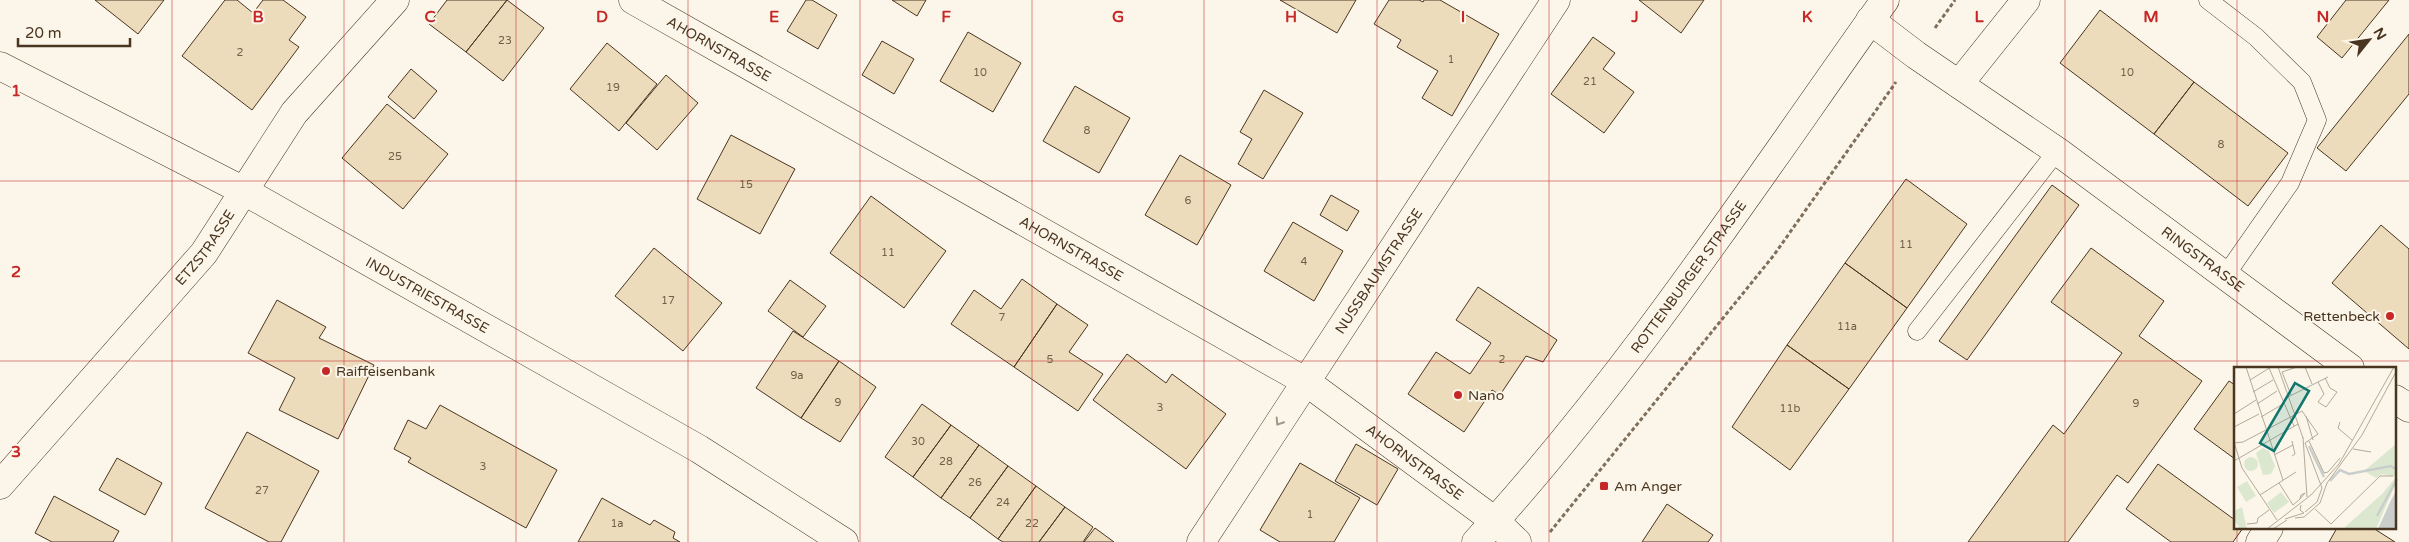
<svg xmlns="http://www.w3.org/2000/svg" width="2409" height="542" font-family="'Varela Round',sans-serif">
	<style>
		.building { fill: #ecdcbc; stroke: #4a3520 }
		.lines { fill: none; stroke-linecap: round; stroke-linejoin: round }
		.service-casing { stroke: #4a3520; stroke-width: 19 }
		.minor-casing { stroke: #4a3520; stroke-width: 29 }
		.tertiary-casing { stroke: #4a3520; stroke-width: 29 }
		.path { stroke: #7f6f5c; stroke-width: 3; stroke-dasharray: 4 2.5; stroke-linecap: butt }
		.service { stroke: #fbf6e9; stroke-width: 18 }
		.minor { stroke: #fbf6e9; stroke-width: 28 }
		.tertiary { stroke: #fbf6e9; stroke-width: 28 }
		.oneway { stroke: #a29684 }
		.grid { fill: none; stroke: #c62828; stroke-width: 1; stroke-opacity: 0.55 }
		.poi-dot { fill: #c62828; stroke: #fbf6e9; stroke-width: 2 }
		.labels { text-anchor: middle; stroke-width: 4; stroke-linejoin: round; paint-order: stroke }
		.number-label { font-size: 11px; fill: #725f47 }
		.street-label { font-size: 14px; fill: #4a3520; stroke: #fbf6e9 }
		.poi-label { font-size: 14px; fill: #4a3520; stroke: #fbf6e9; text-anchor: start }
		.inset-river { fill: none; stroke: #c9cecd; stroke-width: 2.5 }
		.inset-road { fill: none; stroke: #b4a999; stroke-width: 1 }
		.view { fill: #0f766e; fill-opacity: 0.15; stroke: #0f766e; stroke-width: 2.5 }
		.inset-edge { fill: none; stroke: #4a3520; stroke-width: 2.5 }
		.grid-label { font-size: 16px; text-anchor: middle; font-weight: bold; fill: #c62828; stroke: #fbf6e9; stroke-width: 4; stroke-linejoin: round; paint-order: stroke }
	</style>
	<rect width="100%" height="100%" fill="#fbf6e9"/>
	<path class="building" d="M95,0H164L138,34Z
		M225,0H237L253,13L263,0H283L306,17L289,40L299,47L252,110L182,56Z
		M447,0H507L466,52L429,24Z
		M507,0L544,28L503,81L466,52Z
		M806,0H812L837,15L818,49L787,31Z
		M892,0H926L917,16Z
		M1280,0H1356L1337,33Z
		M1389,0H1419L1423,2L1424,0H1440L1499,34L1452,116L1422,98L1438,71L1397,47L1401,40L1374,24Z
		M1639,0H1704L1681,33Z
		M2346,0H2389L2342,58L2317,37Z
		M2100,10L2194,82L2154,134L2060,63Z
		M968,32L1021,63L993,112L940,81Z
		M2409,34V94L2346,171L2317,148Z
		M1593,37L1615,53L1603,69L1634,92L1604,133L1551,94Z
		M882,41L914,59L894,94L862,75Z
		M607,43L657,84L619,131L570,89Z
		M411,69L437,91L414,119L388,97Z
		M666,75L698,103L657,150L626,123Z
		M2194,82L2288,153L2248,206L2154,134Z
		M1075,86L1130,118L1099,173L1043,141Z
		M1264,90L1303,113L1263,179L1238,164L1252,139L1240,132Z
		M387,104L448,154L403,209L342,158Z
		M731,135L795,169L760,234L697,199Z
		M1180,155L1231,185L1197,245L1145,215Z
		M1906,179L1967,224L1907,308L1845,263Z
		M2052,185L2079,205L1967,360L1939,341Z
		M1331,195L1359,211L1347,231L1320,215Z
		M871,196L946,251L904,308L830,253Z
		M1293,222L1343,251L1314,301L1264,271Z
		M2381,225L2409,249V349L2332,283Z
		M654,248L722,303L683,351L615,296Z
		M2091,248L2164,301L2139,336L2202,381L2128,483L2117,475L2068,542H1968L2053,425L2064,434L2122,353L2051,302Z
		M1845,263L1907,308L1849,389L1787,345Z
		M1022,279L1057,304L1014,367L951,324L974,290L1001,309Z
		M790,280L826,306L803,337L768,311Z
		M1478,287L1557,340L1543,362L1526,356L1500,395L1492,390L1464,432L1408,394L1436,352L1470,374L1491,343L1456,320Z
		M277,300L326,327L319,338L374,365L338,439L279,410L295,378L248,353Z
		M1057,304L1088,325L1069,352L1103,374L1078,411L1014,367Z
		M793,331L839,361L801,418L756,388Z
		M1787,345L1849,389L1790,470L1732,427Z
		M1127,354L1166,383L1172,374L1226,414L1186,469L1093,400Z
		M839,361L876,387L840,442L801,418Z
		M2229,381L2235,385V459L2194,429Z
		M922,404L951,425L913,477L885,457Z
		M440,405L557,470L526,528L408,462L411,458L394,449L408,420L426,429Z
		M951,425L979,445L941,498L913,477Z
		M247,432L319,471L281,542H269L205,508Z
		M1356,444L1398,469L1377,505L1335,481Z
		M979,445L1008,466L970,518L941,498Z
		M117,458L162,483L145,515L99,490Z
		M1300,463L1360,498L1334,542H1280L1260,530Z
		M2158,464L2235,520V528H2243L2233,542H2171L2126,509Z
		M1008,466L1036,486L998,539L970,518Z
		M1036,486L1065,507L1039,542H1003L998,539Z
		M54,496L119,531L113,542H52L35,533Z
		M602,498L650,525L654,520L675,532L673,538L680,542H578Z
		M1667,504L1713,535L1708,542H1642Z
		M1065,507L1093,527L1083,542H1039Z
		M1095,528L1114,542H1084Z
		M2337,528H2373L2395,542H2329Z"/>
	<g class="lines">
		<defs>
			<path id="service" d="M2208,0L2256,37L2302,82L2317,120L2290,183L2225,276
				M1917,331L2057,151"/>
			<g id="minor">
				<path id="s1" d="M633,0L1305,381L1495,521L1517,542"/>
				<path id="s2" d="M1870,20L1916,55L2057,151L2350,368"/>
				<path d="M1959,84L2026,0"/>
				<path d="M2395,399L2409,408"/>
				<path id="s3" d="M0,485L204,253L294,113L395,0"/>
				<path id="s4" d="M1201,542L1556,0"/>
				<path d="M2260,542L2269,528"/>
			</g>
			<g id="tertiary">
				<path id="s5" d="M0,66L244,191L699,449L844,542"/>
				<path id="s6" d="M1476,542C1629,375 1754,184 1885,0"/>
			</g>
		</defs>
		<use href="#service" class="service-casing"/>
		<use href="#minor" class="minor-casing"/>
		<use href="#tertiary" class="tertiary-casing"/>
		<path class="path" d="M1935,28L1955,0
			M1550,532L1774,255L1896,82"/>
		<use href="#service" class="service"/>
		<use href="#minor" class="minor"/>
		<use href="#tertiary" class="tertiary"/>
	</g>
	<defs><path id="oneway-chevron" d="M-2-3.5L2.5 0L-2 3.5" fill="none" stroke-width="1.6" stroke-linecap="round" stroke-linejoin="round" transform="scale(1.25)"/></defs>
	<use class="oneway" href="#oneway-chevron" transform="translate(1279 422) rotate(123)"/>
	<path class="grid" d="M172,0V542M344,0V542M516,0V542M688,0V542M860,0V542M1032,0V542M1204,0V542M1377,0V542M1549,0V542M1721,0V542M1893,0V542M2065,0V542M2237,0V368M0,181H2409M0,361H2409M2237,528V542"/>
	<g class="poi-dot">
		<circle cx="2390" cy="316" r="5"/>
		<circle cx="326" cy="371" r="5"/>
		<circle cx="1458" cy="395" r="5"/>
		<rect x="1599" y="481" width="10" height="10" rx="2.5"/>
	</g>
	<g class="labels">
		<g class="number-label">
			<text x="505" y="44">23</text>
			<text x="240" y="56">2</text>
			<text x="1451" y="63">1</text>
			<text x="980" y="76">10</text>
			<text x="2127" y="76">10</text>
			<text x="1590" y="85">21</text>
			<text x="613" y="91">19</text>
			<text x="1087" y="134">8</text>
			<text x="2221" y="148">8</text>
			<text x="395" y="160">25</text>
			<text x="746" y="188">15</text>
			<text x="1188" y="204">6</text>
			<text x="1906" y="248">11</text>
			<text x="888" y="256">11</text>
			<text x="1304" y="265">4</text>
			<text x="668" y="304">17</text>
			<text x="1002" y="321">7</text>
			<text x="1847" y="330">11a</text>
			<text x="1050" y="363">5</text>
			<text x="1502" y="363">2</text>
			<text x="797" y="379">9a</text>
			<text x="838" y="406">9</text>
			<text x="2136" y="407">9</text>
			<text x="1160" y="411">3</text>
			<text x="1790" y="412">11b</text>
			<text x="918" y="445">30</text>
			<text x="946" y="465">28</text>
			<text x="483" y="470">3</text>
			<text x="975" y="486">26</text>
			<text x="262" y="494">27</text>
			<text x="1003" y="506">24</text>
			<text x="1310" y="518">1</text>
			<text x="617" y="527">1a</text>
			<text x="1032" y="527">22</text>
		</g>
		<g class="street-label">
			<text dy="5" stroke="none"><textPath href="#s1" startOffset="99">AHORNSTRASSE</textPath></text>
			<text dy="5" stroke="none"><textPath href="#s3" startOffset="314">ETZSTRASSE</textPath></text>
			<text dy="5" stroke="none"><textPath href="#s1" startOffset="504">AHORNSTRASSE</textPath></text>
			<text dy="5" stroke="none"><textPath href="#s2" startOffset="410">RINGSTRASSE</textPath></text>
			<text dy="5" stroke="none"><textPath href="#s4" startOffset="324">NUSSBAUMSTRASSE</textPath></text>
			<text dy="5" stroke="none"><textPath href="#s6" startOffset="340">ROTTENBURGER STRASSE</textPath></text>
			<text dy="5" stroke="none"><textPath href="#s5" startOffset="485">INDUSTRIESTRASSE</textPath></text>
			<text dy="5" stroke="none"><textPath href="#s1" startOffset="909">AHORNSTRASSE</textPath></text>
		</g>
		<g class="poi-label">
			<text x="2380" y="321" text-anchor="end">Rettenbeck</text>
			<text x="336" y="376">Raiffeisenbank</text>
			<text x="1468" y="400">Nano</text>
			<text x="1614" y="491">Am Anger</text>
		</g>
	</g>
	<g transform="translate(2234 367)">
		<rect width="162" height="162" fill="#fbf6e9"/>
		<path d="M162,77V116L142,162H113L111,160L148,127L162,110L148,107L142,111L130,104ZM29,81L35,84L41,99L37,107L29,108L22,86ZM10 97a7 7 0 1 1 14 0a7 7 0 1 1-14 0ZM13,114L22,129L12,135L3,120ZM47,125L55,135L40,146L33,136ZM8,140L13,162H0L5,160L0,153V144Z" fill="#dce7d0"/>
		<path d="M162,124L161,162H144L157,133Z" fill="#c9cecd"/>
		<path class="inset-river" d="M75,79L90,110M96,114L106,103L115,107L157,99L163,103M143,149L163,112"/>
		<path class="inset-road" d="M12,0L49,113M44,0L69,71M71,0L78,17M35,1L60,59M48,5L57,28M48,5L63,0M16,13L37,0M84,15L90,27L84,35L92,40L103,25L96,21L91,11M19,25L39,13M54,30L94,10M23,37L43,24M0,47L22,33M72,49L79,73M27,50L49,37M106,55L104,61L118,73M0,60L25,47M69,70L73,130M75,74L90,106L94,105L106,91M0,75L8,101L43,153M0,76L9,75L68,44L84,67L71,76M119,82L137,85M40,88L59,78M58,89L61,87L58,74M0,94L64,57M45,116L59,138L66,132L71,126L67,128L66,132M26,128L62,105M81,142L97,157L146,109H159M71,145L83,135L88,121L71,76M61,151L70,150L86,136L93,116L128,68L163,3M51,152L70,146L66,143L67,138M13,157L23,156L24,151L35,143M33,162L77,128L105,97L160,0M39,162L53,153"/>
		<path class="view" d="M61,16L75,24L40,84L26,76Z"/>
		<rect width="162" height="162" class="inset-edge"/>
	</g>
	<g class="grid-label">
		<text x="258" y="22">B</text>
		<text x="430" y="22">C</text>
		<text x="602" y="22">D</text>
		<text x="774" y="22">E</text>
		<text x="946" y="22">F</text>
		<text x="1118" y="22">G</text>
		<text x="1291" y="22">H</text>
		<text x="1463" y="22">I</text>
		<text x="1635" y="22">J</text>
		<text x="1807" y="22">K</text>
		<text x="1979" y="22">L</text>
		<text x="2151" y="22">M</text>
		<text x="2323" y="22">N</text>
		<text x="16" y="96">1</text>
		<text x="16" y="277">2</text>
		<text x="16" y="457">3</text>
	</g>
	<g transform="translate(2369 40) rotate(60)" stroke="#fbf6e9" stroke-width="4" paint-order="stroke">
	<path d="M0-4L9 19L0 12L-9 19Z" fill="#4a3520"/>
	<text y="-8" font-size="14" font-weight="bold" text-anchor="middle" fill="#4a3520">N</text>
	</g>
	<path d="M18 38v8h112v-8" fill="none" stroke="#4a3520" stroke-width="2.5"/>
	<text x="25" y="38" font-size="15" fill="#4a3520" stroke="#fbf6e9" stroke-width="4" paint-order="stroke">20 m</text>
</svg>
